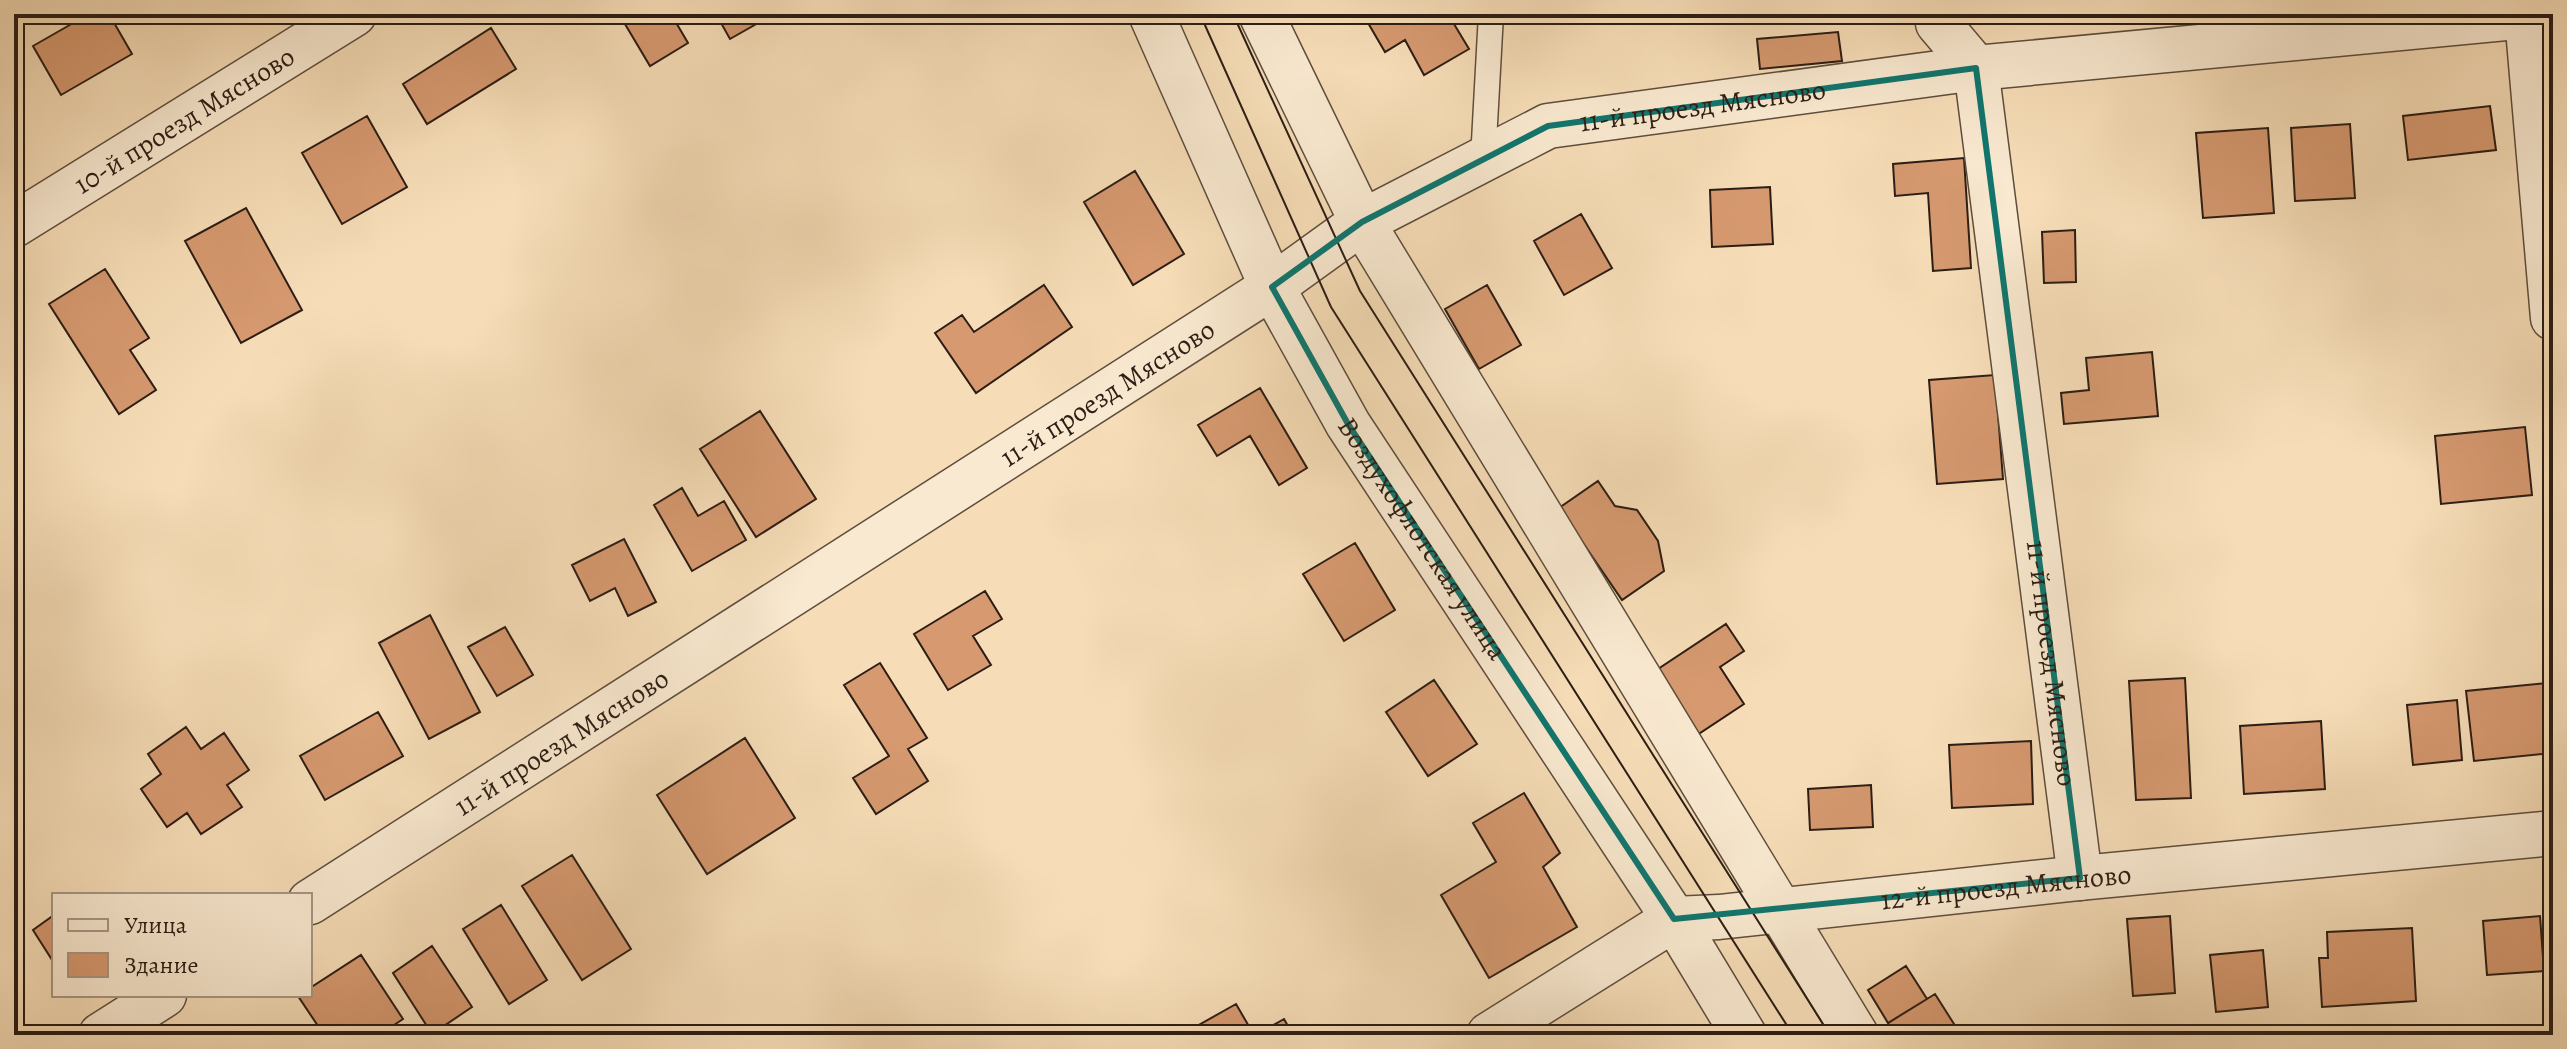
<svg xmlns="http://www.w3.org/2000/svg" width="2567" height="1049" font-family="Alegreya,serif">
	<style>
		.building { fill: #d69970; stroke: #2c1d14; stroke-width: 2 }
		.lines { fill: none; stroke-linecap: round; stroke-linejoin: round }
		.service-casing { stroke: #5e4d3d; stroke-width: 27 }
		.minor-casing { stroke: #5e4d3d; stroke-width: 47 }
		.service { stroke: #f9e9d0; stroke-width: 24 }
		.minor { stroke: #f9e9d0; stroke-width: 44 }
		.tram { stroke: #2c1d14; stroke-width: 2 }
		.marked { fill: none; stroke: #0f766e; stroke-width: 6; stroke-linejoin: round }
		.labels { text-anchor: middle; stroke-width: 6; stroke-linejoin: round; paint-order: stroke }
		.street-label { font-size: 28px; fill: #2c1d14; stroke: #f9e9d0 }
	</style>
	<rect width="100%" height="100%" fill="#f6ddb7"/>
	<filter id="stains"><feTurbulence type="fractalNoise" baseFrequency=".0025" numOctaves="4"/><feColorMatrix values="0 0 0 0 .2 0 0 0 0 .09 0 0 0 0 .02 0 0 0 .5 -.17"/></filter>
	<radialGradient id="worn" r=".72"><stop offset=".6" stop-color="#630" stop-opacity="0"/><stop offset="1" stop-color="#630" stop-opacity=".3"/></radialGradient>
	<path class="building" d="M89,14H109L132,54L61,95L33,46Z
		M619,14H671L688,43L650,66Z
		M716,14H774L730,39Z
		M1367,14H1448L1469,49L1424,75L1405,40L1385,52L1364,16Z
		M491,28L516,69L427,124L403,84Z
		M1838,32L1842,61L1760,69L1757,39Z
		M2490,106L2496,150L2408,160L2403,116Z
		M367,116L407,187L342,224L302,153Z
		M2350,124L2355,198L2295,201L2291,128Z
		M2268,128L2274,213L2203,218L2196,133Z
		M1964,158L1971,268L1933,271L1928,193L1895,196L1893,164Z
		M1135,171L1184,254L1133,285L1084,202Z
		M1770,187L1773,244L1712,247L1710,190Z
		M246,208L302,310L241,343L185,241Z
		M1581,214L1612,268L1564,295L1534,241Z
		M2075,230L2076,282L2044,283L2042,232Z
		M105,269L149,338L130,350L156,390L119,414L49,304Z
		M1044,285L1072,327L976,393L935,333L962,315L974,332Z
		M1487,285L1521,345L1479,369L1445,309Z
		M2152,352L2158,416L2064,424L2061,393L2089,390L2086,358Z
		M1995,375L2003,479L1937,484L1929,380Z
		M1260,388L1307,468L1279,485L1250,436L1217,456L1198,425Z
		M760,411L816,499L756,537L700,449Z
		M2525,427L2532,495L2441,504L2435,436Z
		M1598,481L1615,506L1637,510L1658,541L1664,571L1622,600L1559,508Z
		M682,488L698,516L724,501L746,540L692,571L654,505Z
		M624,539L656,602L628,616L615,588L590,601L572,565Z
		M1355,543L1395,610L1344,641L1303,574Z
		M985,591L1002,619L973,636L991,665L948,690L914,634Z
		M430,615L480,712L429,739L379,643Z
		M1726,624L1744,651L1720,667L1744,704L1697,735L1655,671Z
		M505,627L533,675L497,696L468,647Z
		M880,663L927,738L908,749L928,781L876,814L853,778L889,756L844,685Z
		M2185,678L2191,798L2136,800L2129,681Z
		M1434,680L1477,744L1428,776L1386,712Z
		M2547,683L2553,753L2474,761L2466,691Z
		M2457,700L2462,760L2413,765L2407,705Z
		M378,712L403,756L325,800L300,756Z
		M2321,721L2325,789L2244,794L2240,726Z
		M186,727L201,749L224,733L249,770L227,785L242,807L201,834L187,813L167,827L141,789L161,774L148,754Z
		M745,738L795,818L707,874L657,795Z
		M2031,741L2033,804L1952,808L1949,745Z
		M1871,785L1873,827L1810,830L1808,789Z
		M1524,793L1560,853L1543,867L1577,927L1489,978L1441,895L1496,862L1473,823Z
		M572,855L631,949L582,980L522,886Z
		M501,905L547,980L509,1004L463,929Z
		M54,915V963L33,930Z
		M2170,916L2175,993L2133,996L2127,919Z
		M2540,916L2544,971L2487,975L2483,921Z
		M2412,928L2416,1001L2322,1007L2319,958H2328L2327,932Z
		M432,946L472,1007L432,1034L393,973Z
		M2263,950L2268,1007L2216,1012L2210,955Z
		M361,955L403,1019L379,1035H324L298,996L310,995V988Z
		M1906,966L1927,999L1888,1023L1868,990Z
		M1935,994L1961,1035H1896L1888,1023Z
		M1236,1004L1254,1035H1181Z
		M1284,1019L1293,1035H1256Z"/>
	<g class="lines">
		<defs>
			<path id="service" d="M1483,160L1491,14"/>
			<g id="minor">
				<path id="s1" d="M1151,14L1272,287L1348,424L1674,919L1744,1035"/>
				<path d="M1261,14L1362,222L1856,1035"/>
				<path id="s2" d="M1937,14L1938,23L1976,68L2080,878"/>
				<path d="M2527,17L2553,318"/>
				<path id="s3" d="M14,225L354,14"/>
				<path id="s4" d="M310,902L1272,287L1362,222L1548,126L1976,68L2549,14"/>
				<path d="M101,1035L164,995"/>
				<path id="s5" d="M1489,1035L1674,919L1719,917L2080,878L2553,833"/>
			</g>
		</defs>
		<use href="#service" class="service-casing"/>
		<use href="#minor" class="minor-casing"/>
		<use href="#service" class="service"/>
		<use href="#minor" class="minor"/>
		<path class="tram" d="M1200,14L1331,307L1793,1035
			M1233,14L1360,291L1830,1035"/>
	</g>
	<path class="marked" d="M1976,68L2080,878L1674,919L1348,424L1272,287L1362,222L1548,126Z"/>
	<g class="labels">
		<g class="street-label">
			<text dy="10" stroke="none"><textPath href="#s4" startOffset="1618">11-й проезд Мясново</textPath></text>
			<text dy="10" stroke="none"><textPath href="#s3" startOffset="200">10-й проезд Мясново</textPath></text>
			<text dy="10" stroke="none"><textPath href="#s4" startOffset="946">11-й проезд Мясново</textPath></text>
			<text dy="10" stroke="none"><textPath href="#s1" startOffset="592">Воздухофлотская улица</textPath></text>
			<text dy="10" stroke="none"><textPath href="#s2" startOffset="668">11-й проезд Мясново</textPath></text>
			<text dy="10" stroke="none"><textPath href="#s4" startOffset="298">11-й проезд Мясново</textPath></text>
			<text dy="10" stroke="none"><textPath href="#s5" startOffset="552">12-й проезд Мясново</textPath></text>
		</g>
	</g>
	<rect width="2567" height="1049" fill="none" stroke="#f6ddb7" stroke-width="48"/>
	<rect x="16" y="16" width="2535" height="1017" fill="none" stroke="#2c1d14" stroke-width="4"/>
	<rect x="24" y="24" width="2519" height="1001" fill="none" stroke="#2c1d14" stroke-width="2"/>
	<rect x="52" y="893" width="260" height="104" fill="#f9e9d0" stroke="#a79785" stroke-width="2"/>
	<rect x="68" y="919" width="40" height="12" fill="#f9e9d0" stroke="#a79785" stroke-width="2"/>
	<text x="124" y="933" font-size="24" fill="#2c1d14">Улица</text>
	<rect x="68" y="953" width="40" height="24" fill="#d69970" stroke="#a79785" stroke-width="2"/>
	<text x="124" y="973" font-size="24" fill="#2c1d14">Здание</text>
	<rect width="100%" height="100%" filter="url(#stains)"/>
	<rect width="100%" height="100%" fill="url(#worn)"/>
</svg>
